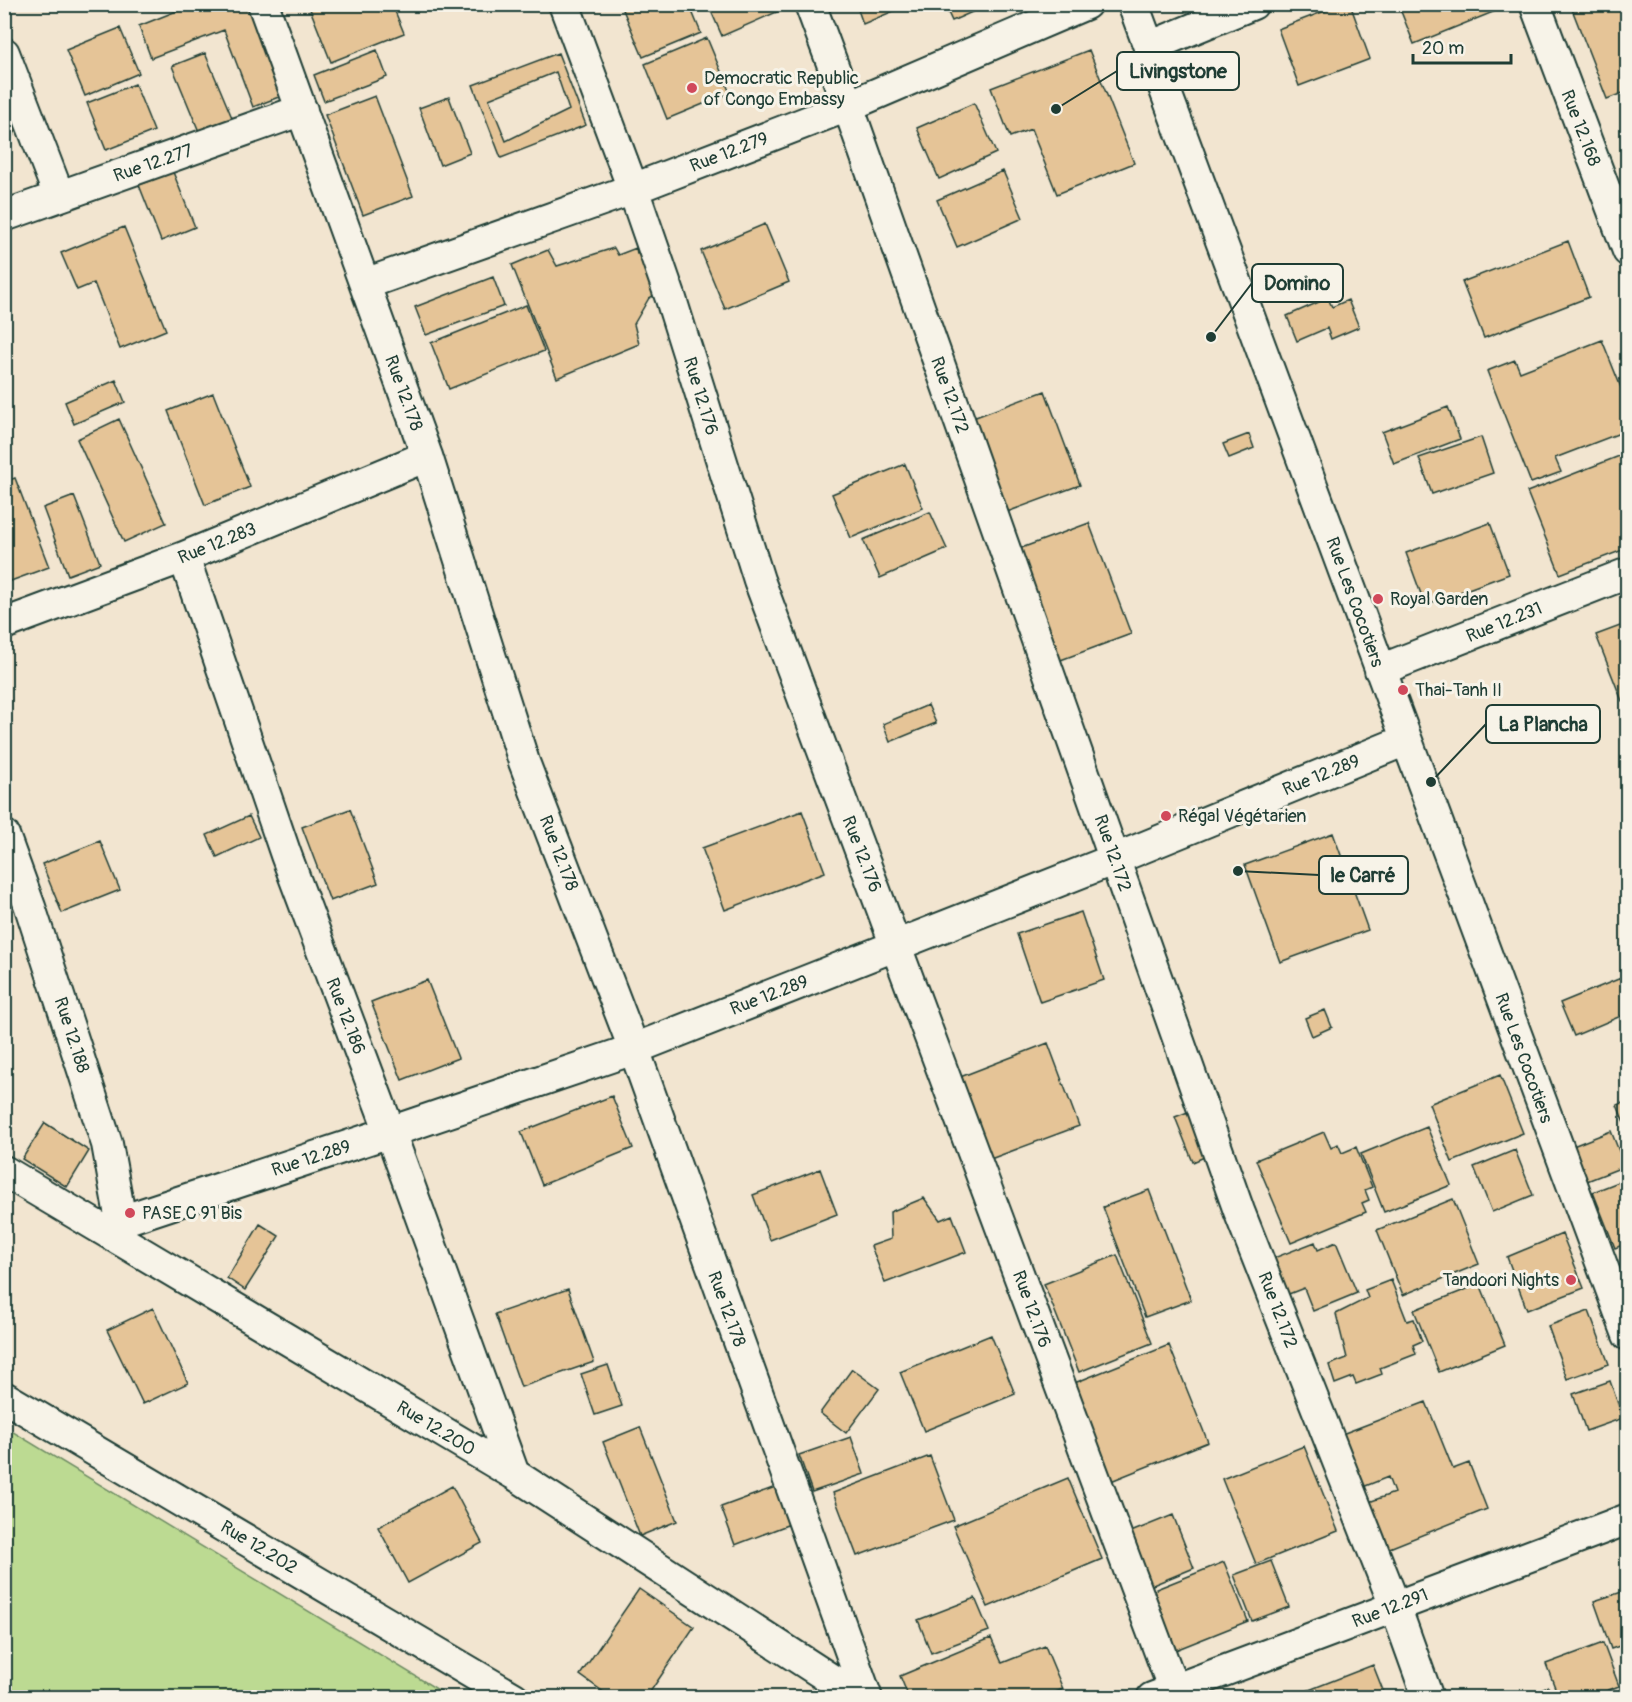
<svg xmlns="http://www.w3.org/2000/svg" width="1632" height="1702" font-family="Pangolin,sans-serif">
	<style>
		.green { fill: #bcda92; stroke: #6e8c63; stroke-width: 1.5 }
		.building { fill: #e5c497; stroke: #1f3d34; stroke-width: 1.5; fill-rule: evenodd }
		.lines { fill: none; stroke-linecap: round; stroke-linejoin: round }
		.street-casing { stroke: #1f3d34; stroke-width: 34 }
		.street { stroke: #f7f3e8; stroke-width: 30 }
		.poi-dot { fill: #d1495b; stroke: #f7f3e8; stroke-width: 2 }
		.labels { text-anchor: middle; stroke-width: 6; stroke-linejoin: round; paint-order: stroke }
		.poi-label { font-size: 18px; fill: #1f3d34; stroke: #f7f3e8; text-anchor: start }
		.street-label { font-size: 18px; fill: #1f3d34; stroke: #f7f3e8 }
		.leader { fill: none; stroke: #1f3d34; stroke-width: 2 }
		.callout-dot { fill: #1f3d34; stroke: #f7f3e8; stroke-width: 2 }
		.callout { fill: #f7f3e8; stroke: #1f3d34; stroke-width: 2 }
		.callout-label { font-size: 20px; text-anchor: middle; font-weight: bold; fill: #1f3d34 }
	</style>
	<rect width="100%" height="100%" fill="#f2e5d0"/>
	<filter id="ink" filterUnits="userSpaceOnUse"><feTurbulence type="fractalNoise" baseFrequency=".0167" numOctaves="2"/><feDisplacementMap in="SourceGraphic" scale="12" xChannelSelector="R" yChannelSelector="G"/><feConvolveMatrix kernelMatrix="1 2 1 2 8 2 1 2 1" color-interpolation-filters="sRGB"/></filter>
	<g filter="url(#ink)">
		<path class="green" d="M4,1427H5L450,1697H5Z"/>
		<path class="building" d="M194,4H256L289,93L253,107L224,30L151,58L139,26Z
			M308,4H392L404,33L331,62Z
			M689,4L701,33L643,57L621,5Z
			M708,4H787L788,7L722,36Z
			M856,4H910L863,24Z
			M944,4H990L952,21Z
			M1343,4H1350L1370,59L1299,86L1278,29Z
			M1398,4H1508V6L1414,44Z
			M1570,4H1628V91L1607,99Z
			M120,28L139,73L85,96L66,50Z
			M707,38L730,93L667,119L645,64Z
			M377,50L387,77L324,101L314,75Z
			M1089,50L1134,163L1057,194L1031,129L1010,137L991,88Z
			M205,53L233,120L200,134L172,66Z
			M558,53L586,125L501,158L473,85ZM556,72L569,110L506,141L489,99Z
			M4,73L24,118L4,150Z
			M135,84L154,131L106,150L87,103Z
			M375,96L413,196L363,215L325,115Z
			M449,97L470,153L440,165L419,108Z
			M974,103L996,153L939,179L917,128Z
			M1003,171L1023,218L957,247L937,200Z
			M173,172L195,227L161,241L139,185Z
			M765,224L789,282L725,309L701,251Z
			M124,227L166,330L120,349L94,283L77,290L61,253Z
			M1568,241L1589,297L1484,338L1462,282Z
			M614,248L618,255L636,248L637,254L646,251L661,292L649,298L634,324L639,344L557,378L512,265L548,250L557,266Z
			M493,277L504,306L426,335L415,307Z
			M1328,298L1332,307L1348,300L1359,327L1331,339L1327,328L1297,341L1287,316Z
			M526,305L544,351L449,389L431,343Z
			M1602,340L1628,405V430L1555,458L1561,472L1531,483L1487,371L1515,360L1520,372Z
			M116,380L125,402L74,424L65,402Z
			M1045,391L1080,485L1007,512L973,418Z
			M213,393L250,487L205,505L168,411Z
			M1448,407L1460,439L1394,464L1382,432Z
			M119,419L166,523L124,542L77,439Z
			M1249,434L1254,448L1229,458L1223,444Z
			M1481,437L1493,473L1432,494L1419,458Z
			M1622,455L1628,470V548L1560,574L1527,492Z
			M905,464L923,508L851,538L832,494Z
			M15,478L49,567L8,582L4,573V482Z
			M74,496L100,563L68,575L43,508Z
			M930,512L947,549L880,578L863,540Z
			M1089,523L1131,634L1058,661L1016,550Z
			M1490,523L1509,574L1425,605L1406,553Z
			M1628,623V699L1622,701L1596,635Z
			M928,705L936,723L890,742L883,724Z
			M350,809L378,883L330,901L302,827Z
			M802,811L825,872L725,910L702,848Z
			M249,816L259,837L217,857L207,835Z
			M1333,833L1368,930L1280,962L1245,865Z
			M100,841L120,890L62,913L42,864Z
			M1081,912L1104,980L1040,1002L1017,934Z
			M1621,978L1628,994V1013L1574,1036L1560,1003Z
			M427,980L458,1058L402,1080L371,1002Z
			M1325,1010L1332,1027L1312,1036L1305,1018Z
			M1048,1043L1079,1126L985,1161L955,1079Z
			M1500,1075L1523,1133L1452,1162L1429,1104Z
			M612,1096L633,1148L542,1185L521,1132Z
			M1628,1101V1132L1617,1105Z
			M1193,1110L1211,1154L1193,1162L1175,1117Z
			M45,1123L89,1151L67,1187L22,1159Z
			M1427,1127L1451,1185L1384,1212L1361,1154Z
			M1611,1131L1625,1166L1587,1181L1573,1146Z
			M1324,1132L1331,1148L1338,1144L1342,1153L1356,1147L1372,1187L1365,1190L1369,1200L1362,1203L1366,1212L1291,1243L1256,1160Z
			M1515,1150L1533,1195L1492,1212L1474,1167Z
			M820,1169L837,1214L770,1240L753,1195Z
			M1621,1181L1628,1197V1243L1615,1248L1593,1192Z
			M1149,1190L1191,1300L1145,1317L1103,1207Z
			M924,1198L940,1220L952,1215L966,1252L885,1283L871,1246L891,1239L890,1212Z
			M1453,1199L1479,1264L1403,1295L1377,1230Z
			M260,1224L279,1236L245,1290L227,1278Z
			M1562,1234L1584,1288L1527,1310L1507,1257Z
			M1315,1242L1318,1250L1336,1242L1357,1293L1313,1311L1304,1288L1276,1299L1261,1263Z
			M1117,1255L1152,1343L1079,1372L1044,1284Z
			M1391,1280L1407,1321L1414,1319L1422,1341L1413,1345L1416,1354L1380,1368L1382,1374L1356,1384L1353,1377L1335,1384L1329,1365L1347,1358L1336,1314L1368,1298L1365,1290Z
			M1480,1284L1505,1345L1439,1372L1414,1310Z
			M568,1289L594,1362L521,1387L495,1314Z
			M153,1308L188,1383L143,1404L107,1330Z
			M1589,1311L1609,1364L1567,1379L1548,1326Z
			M991,1335L1015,1394L924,1431L900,1372Z
			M1169,1345L1208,1442L1111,1481L1072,1384Z
			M608,1365L622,1406L595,1415L581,1374Z
			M852,1369L879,1389L846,1433L820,1413Z
			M1610,1381L1623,1418L1586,1431L1573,1394Z
			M1426,1402L1453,1469L1469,1463L1487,1509L1387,1549L1369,1502L1394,1493L1388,1477L1363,1487L1342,1434Z
			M640,1427L677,1521L640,1536L603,1442Z
			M851,1437L864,1474L812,1492L799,1455Z
			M1304,1446L1338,1531L1256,1564L1222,1479Z
			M930,1456L954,1520L857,1556L833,1493Z
			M1068,1478L1102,1559L988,1607L953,1526Z
			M781,1485L795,1522L735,1545L721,1507Z
			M452,1486L482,1543L408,1583L378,1527Z
			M1173,1515L1194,1568L1148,1587L1126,1534Z
			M1271,1561L1289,1607L1252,1621L1234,1575Z
			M1224,1562L1248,1621L1173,1651L1149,1592Z
			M639,1589L694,1627L646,1698H612L580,1675Z
			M1628,1590V1643L1611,1649L1594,1601Z
			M975,1598L989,1631L931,1653L918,1620Z
			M991,1638L1002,1663L1045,1646L1063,1689L1041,1698H995V1695L989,1698H909L900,1676Z
			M1603,1643L1619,1686L1588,1698H1559L1546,1664Z
			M1373,1665L1386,1698H1291V1697Z
			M1548,1687L1553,1698H1533L1532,1694Z"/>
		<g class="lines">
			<defs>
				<path id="street" d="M263,4L427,456L524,762L634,1049L867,1698
					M564,4L633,189L671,299L759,580L1177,1698
					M810,4L848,106L1239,1211L1395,1606L1428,1698
					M1133,4L1628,1335
					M1535,4L1628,251
					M1149,47L1253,4
					M4,53L59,196
					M4,216L302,110
					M365,284L633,189L848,106L1086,4
					M184,557L286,855L390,1132L514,1474
					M4,624L184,557L427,456
					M1380,670L1628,573
					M4,835L30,907L107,1144L121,1221L119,1239
					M4,1171L514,1474L860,1698
					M121,1221L390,1132L634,1049L1115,859L1406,740
					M4,1397L514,1698
					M1152,1698L1628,1519"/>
			</defs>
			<use href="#street" class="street-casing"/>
			<use href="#street" class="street"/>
		</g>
	</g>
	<g class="poi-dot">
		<circle cx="692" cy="88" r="6"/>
		<circle cx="1378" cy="599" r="6"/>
		<circle cx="1403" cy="690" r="6"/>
		<circle cx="1166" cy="816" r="6"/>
		<circle cx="130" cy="1213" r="6"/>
		<circle cx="1571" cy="1280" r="6"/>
	</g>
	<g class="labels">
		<g class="poi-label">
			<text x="704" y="84">Democratic Republic<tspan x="704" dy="21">of Congo Embassy</tspan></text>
			<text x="1390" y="605">Royal Garden</text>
			<text x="1415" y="696">Thai-Tanh II</text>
			<text x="1178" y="822">Régal Végétarien</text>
			<text x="142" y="1219">PASE C 91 Bis</text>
			<text x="1559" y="1286" text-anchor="end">Tandoori Nights</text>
		</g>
		<g class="street-label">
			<text transform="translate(1581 128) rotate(69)" y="6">Rue 12.168</text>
			<text transform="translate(729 152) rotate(-21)" y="6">Rue 12.279</text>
			<text transform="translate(153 163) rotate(-19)" y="6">Rue 12.277</text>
			<text transform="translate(404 393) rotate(70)" y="6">Rue 12.178</text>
			<text transform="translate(950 395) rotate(70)" y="6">Rue 12.172</text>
			<text transform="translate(701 396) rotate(73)" y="6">Rue 12.176</text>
			<text transform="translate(217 543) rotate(-22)" y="6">Rue 12.283</text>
			<text transform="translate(1355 602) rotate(70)" y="6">Rue Les Cocotiers</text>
			<text transform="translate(1504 622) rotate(-22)" y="6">Rue 12.231</text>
			<text transform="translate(1321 775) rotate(-22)" y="6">Rue 12.289</text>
			<text transform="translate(559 853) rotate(69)" y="6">Rue 12.178</text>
			<text transform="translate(1113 853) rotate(71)" y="6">Rue 12.172</text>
			<text transform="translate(862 854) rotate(69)" y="6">Rue 12.176</text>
			<text transform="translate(769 995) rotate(-21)" y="6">Rue 12.289</text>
			<text transform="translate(346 1016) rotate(69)" y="6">Rue 12.186</text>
			<text transform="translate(72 1035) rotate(72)" y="6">Rue 12.188</text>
			<text transform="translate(1524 1058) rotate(70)" y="6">Rue Les Cocotiers</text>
			<text transform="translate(311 1158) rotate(-18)" y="6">Rue 12.289</text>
			<text transform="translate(727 1309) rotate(70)" y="6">Rue 12.178</text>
			<text transform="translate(1032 1309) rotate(70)" y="6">Rue 12.176</text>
			<text transform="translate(1278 1310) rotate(69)" y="6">Rue 12.172</text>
			<text transform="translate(436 1428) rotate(31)" y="6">Rue 12.200</text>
			<text transform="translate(259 1547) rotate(31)" y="6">Rue 12.202</text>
			<text transform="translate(1390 1608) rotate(-21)" y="6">Rue 12.291</text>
		</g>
	</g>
	<path class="leader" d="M1056 109L1117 71M1211 337L1252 283M1431 782L1486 724M1238 871L1319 875"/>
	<g class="callout-dot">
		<circle cx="1056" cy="109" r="6"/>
		<circle cx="1211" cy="337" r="6"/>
		<circle cx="1431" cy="782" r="6"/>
		<circle cx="1238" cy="871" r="6"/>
	</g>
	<g class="callout">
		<rect x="1117" y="52" width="122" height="38" rx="6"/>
		<rect x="1252" y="264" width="91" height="38" rx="6"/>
		<rect x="1486" y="705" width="114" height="38" rx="6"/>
		<rect x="1319" y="856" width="89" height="38" rx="6"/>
	</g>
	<g class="callout-label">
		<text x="1178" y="78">Livingstone</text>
		<text x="1297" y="290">Domino</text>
		<text x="1543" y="731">La Plancha</text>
		<text x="1363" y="882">le Carré</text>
	</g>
	<rect width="1632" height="1702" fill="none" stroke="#f7f3e8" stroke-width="24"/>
	<rect x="12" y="12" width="1608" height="1678" fill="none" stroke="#1f3d34" stroke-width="2" filter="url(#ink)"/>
	<path d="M1413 54v9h98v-9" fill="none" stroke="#1f3d34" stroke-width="3"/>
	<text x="1422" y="54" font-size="18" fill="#1f3d34" stroke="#f7f3e8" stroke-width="4.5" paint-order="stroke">20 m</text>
</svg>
